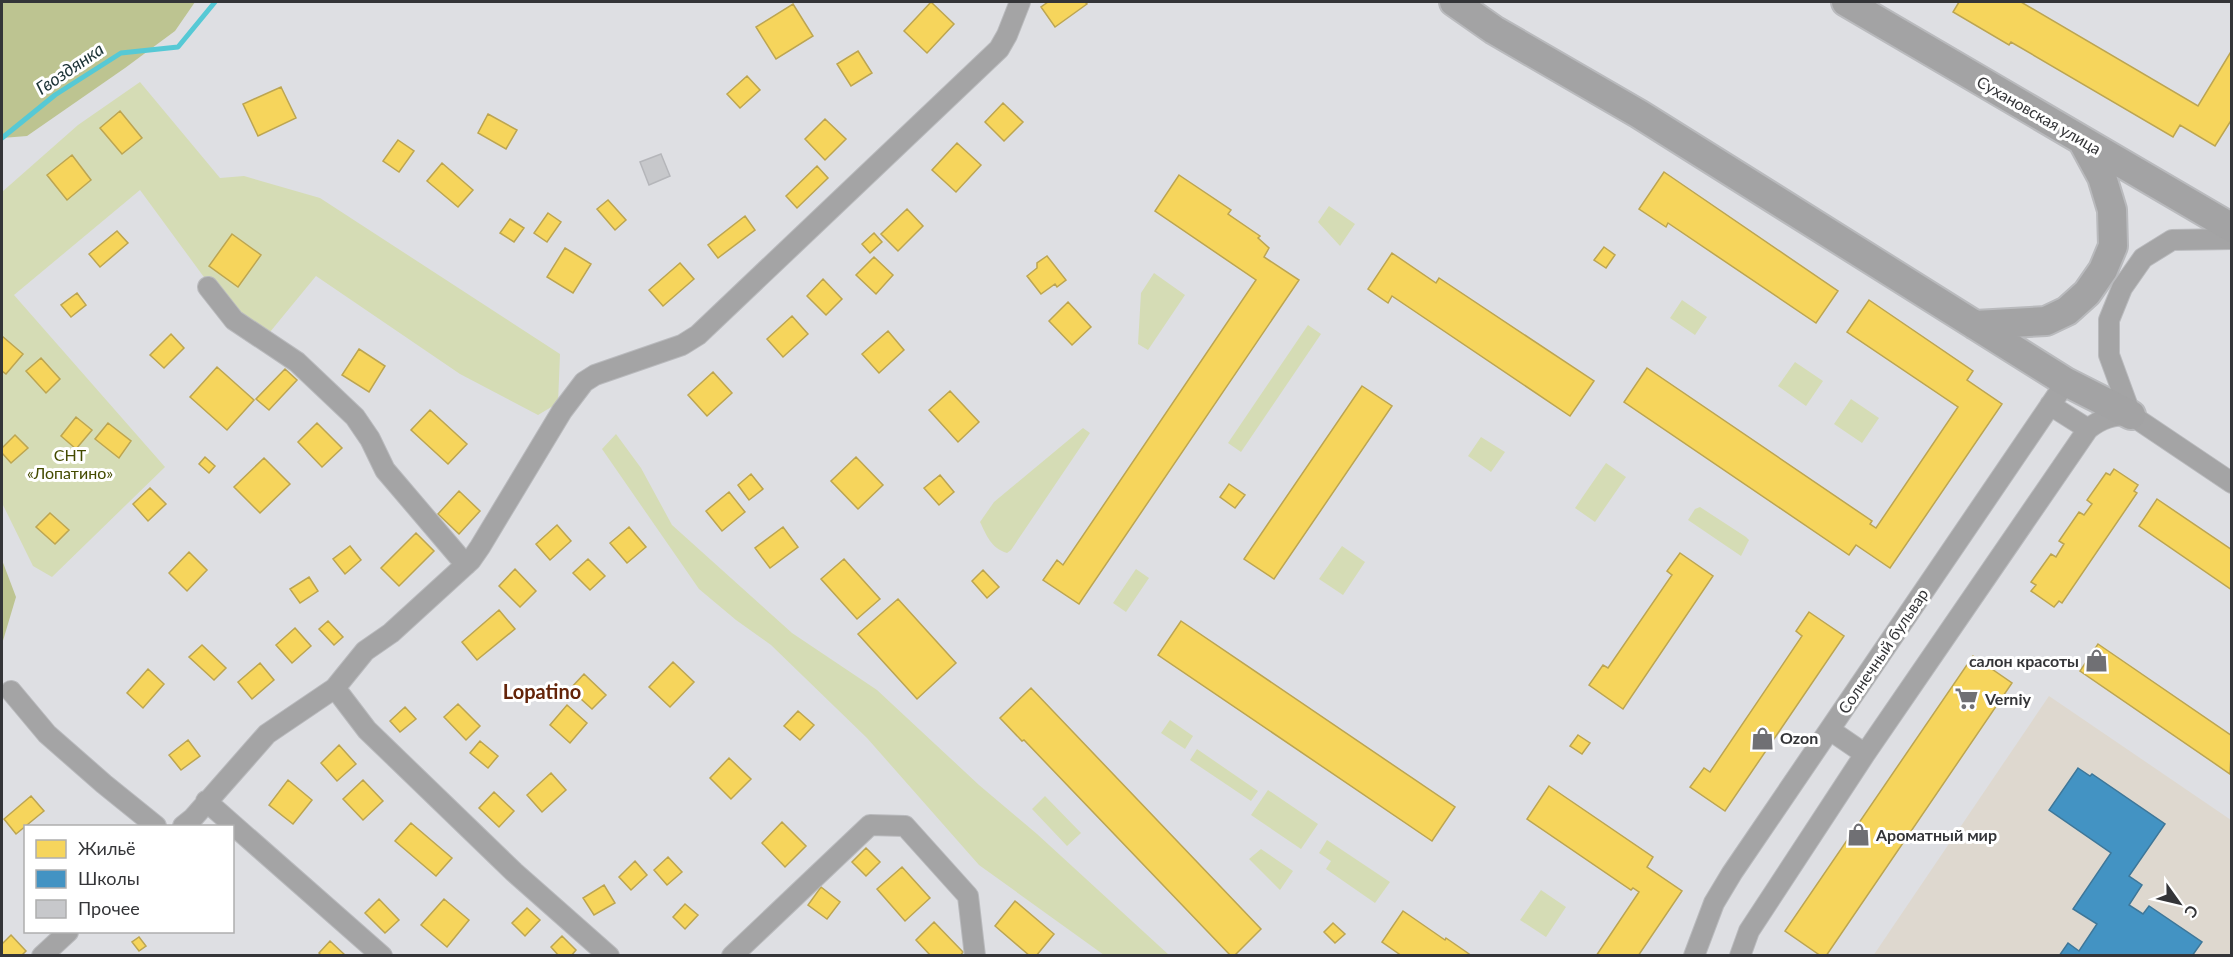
<svg xmlns="http://www.w3.org/2000/svg" width="2233" height="957" font-family="Lato,sans-serif">
	<style>
		.education { fill: #ded8cf }
		.green { fill: #d5dcb5 }
		.forest { fill: #bdc491 }
		.homes { fill: #f6d55c; stroke: #bca551; stroke-width: 1.5 }
		.schools { fill: #4393c3; stroke: #3e7799; stroke-width: 1.5 }
		.lines { fill: none; stroke-linecap: round; stroke-linejoin: round }
		.stream { stroke: #56c9d5; stroke-width: 5 }
		.building { fill: #c7c8cb; stroke: #b5b6ba; stroke-width: 1.5 }
		.street-casing { stroke: #b9babd; stroke-width: 22 }
		.secondary-casing { stroke: #b9babd; stroke-width: 32 }
		.street { stroke: #a4a4a5; stroke-width: 20 }
		.secondary { stroke: #a3a3a4; stroke-width: 28 }
		.labels { text-anchor: middle; stroke-width: 6; stroke-linejoin: round; paint-order: stroke }
		.street-label { font-size: 16px; fill: #343538; stroke: #fff }
		.park-label { font-size: 16px; fill: #444b00; stroke: #fff }
		.poi-label { font-size: 16px; font-weight: bold; fill: #343538; stroke: #fff; text-anchor: start }
		.water-label { font-size: 18px; font-style: italic; fill: #193134; stroke: #fff }
		.quarter-label { font-size: 20px; font-weight: bold; fill: #642409; stroke: #fff }
	</style>
	<rect width="100%" height="100%" fill="#dedfe3"/>
	<path class="education" d="M2049,696L2231,820V955L1873,956Z"/>
	<path class="green" d="M140,82L220,178L244,176L320,198L560,354L558,403L538,415L460,374L316,276L270,332L251,325L209,284L140,190L14,295L165,467L52,577L33,566L2,503V192L78,125Z
		M1329,206L1355,224L1340,246L1318,222Z
		M1154,273L1185,295L1148,350L1138,344L1141,293Z
		M1682,300L1707,317L1695,335L1670,318Z
		M1308,325L1321,334L1241,452L1228,443Z
		M1795,362L1823,381L1806,406L1778,386Z
		M1851,399L1879,418L1862,443L1834,424Z
		M1083,428L1090,433L1011,550L1007,553C991,548 987,536 980,522L994,502Z
		M616,434L641,468L672,525L792,633L877,690L979,785L1037,834L1169,955H1104L979,865L867,738L771,645L736,620L699,589L602,449Z
		M1481,437L1505,452L1491,472L1468,456Z
		M1606,463L1626,477L1595,522L1575,508Z
		M1700,507L1746,537L1749,540L1741,556L1688,520L1695,509Z
		M1342,546L1365,562L1343,595L1319,579Z
		M1136,569L1149,578L1126,612L1113,603Z
		M1170,720L1193,736L1185,749L1161,733Z
		M1197,749L1258,791L1251,801L1190,760Z
		M1268,790L1318,824L1301,849L1251,815Z
		M1045,796L1081,833L1067,846L1032,809Z
		M1327,840L1390,882L1375,903L1326,869L1331,861L1319,853Z
		M1261,849L1293,871L1280,890L1249,859Z
		M1541,890L1566,907L1546,937L1520,920Z"/>
	<path class="forest" d="M2,2H195L175,31L125,68L27,136L2,138Z
		M2,560L16,597L2,644Z"/>
	<path class="homes" d="M931,2L954,24L927,53L904,31Z
		M1048,2H1085L1087,4L1055,27L1041,7Z
		M1959,2H2021L2198,106L2232,50V119L2215,146L2180,125L2173,137L2011,42L2009,45L1953,12Z
		M793,4L813,36L776,59L756,27Z
		M858,51L872,73L851,86L837,64Z
		M747,76L760,90L740,108L727,94Z
		M281,87L296,118L258,136L243,104Z
		M1003,103L1023,122L1004,141L985,122Z
		M120,111L142,138L122,154L100,128Z
		M488,114L517,130L506,149L478,133Z
		M825,119L846,139L825,160L805,139Z
		M398,140L414,151L399,172L383,161Z
		M957,143L981,165L956,192L932,170Z
		M72,155L91,180L67,200L47,175Z
		M442,163L473,190L458,207L427,181Z
		M817,166L828,178L797,208L786,196Z
		M1664,172L1838,291L1816,323L1668,223L1666,227L1639,209Z
		M1179,175L1231,210L1228,214L1260,236L1258,238L1269,248L1264,257L1299,280L1079,604L1043,580L1057,560L1063,565L1256,280L1155,211Z
		M608,200L626,220L615,230L597,209Z
		M907,209L923,226L898,251L881,234Z
		M548,213L561,222L547,242L534,233Z
		M745,216L755,230L718,258L708,245Z
		M510,219L524,228L514,242L500,233Z
		M117,231L128,243L100,267L89,254Z
		M874,233L882,242L870,253L862,244Z
		M232,234L261,255L238,287L209,266Z
		M1604,247L1615,255L1606,268L1594,260Z
		M565,248L591,264L573,293L547,277Z
		M1392,253L1436,283L1439,278L1594,381L1570,416L1392,296L1388,303L1368,289Z
		M1047,256L1066,280L1057,287L1055,284L1041,294L1027,276L1037,268V263Z
		M874,257L893,275L876,294L856,275Z
		M680,263L694,279L663,306L649,290Z
		M823,279L842,299L826,315L807,296Z
		M77,293L86,305L71,317L61,305Z
		M1869,300L1973,371L1967,380L2002,404L1890,568L1856,545L1849,555L1624,402L1647,368L1872,521L1870,524L1876,528L1958,407L1847,332Z
		M1068,302L1091,327L1072,345L1049,321Z
		M792,316L808,334L783,357L767,339Z
		M888,331L904,350L879,373L862,354Z
		M171,334L184,348L164,368L150,355Z
		M2,336L23,354L6,374L2,371Z
		M359,349L385,366L369,392L342,375Z
		M41,358L60,379L46,393L26,371Z
		M217,367L254,400L227,430L190,397Z
		M285,369L297,380L269,410L256,399Z
		M713,372L732,393L707,416L688,395Z
		M1362,386L1392,406L1274,579L1244,559Z
		M950,391L979,422L958,442L929,410Z
		M430,410L467,444L448,464L411,430Z
		M76,417L92,430L76,449L61,436Z
		M108,423L131,441L119,458L95,439Z
		M317,423L342,448L322,467L298,442Z
		M15,435L28,448L11,463L2,453V448Z
		M205,457L215,466L209,473L199,464Z
		M856,457L883,485L858,509L831,481Z
		M264,458L290,484L260,513L234,487Z
		M2114,469L2138,485L2134,491L2137,493L2062,603L2059,601L2054,607L2031,591L2036,585L2031,582L2051,554L2056,557L2064,544L2059,541L2079,512L2084,515L2092,504L2087,500L2106,473L2110,475Z
		M751,474L763,489L749,500L738,485Z
		M940,475L954,492L939,505L924,488Z
		M1229,484L1245,495L1235,508L1220,497Z
		M150,488L166,504L148,521L133,504Z
		M459,491L480,511L459,534L438,514Z
		M729,492L745,512L722,531L706,511Z
		M2157,499L2232,550V590L2139,526Z
		M50,513L69,530L55,544L36,527Z
		M557,525L571,541L550,560L536,544Z
		M629,527L646,547L627,563L610,543Z
		M783,527L798,547L770,568L755,548Z
		M416,533L434,551L399,586L381,568Z
		M350,546L361,560L345,574L333,559Z
		M189,552L207,570L187,591L169,573Z
		M1680,553L1713,576L1623,709L1589,685L1603,665L1608,668L1672,575L1667,571Z
		M588,559L605,576L590,590L573,573Z
		M844,559L880,599L857,619L821,579Z
		M515,569L536,591L520,607L499,586Z
		M983,570L999,587L987,598L972,581Z
		M309,577L318,591L300,603L290,589Z
		M898,599L956,663L917,699L858,634Z
		M499,610L515,629L477,660L462,642Z
		M1809,612L1844,636L1725,811L1690,787L1704,768L1710,772L1802,636L1796,631Z
		M328,621L343,637L334,645L319,629Z
		M1181,621L1455,807L1432,841L1158,655Z
		M295,628L311,646L292,663L276,645Z
		M2098,644L2232,736L2230,774L2080,671Z
		M202,645L226,668L214,680L189,657Z
		M1973,656L2012,683L1826,956H1821L1785,931Z
		M673,662L694,682L670,707L649,687Z
		M260,663L274,680L252,699L238,682Z
		M148,669L164,684L143,708L127,693Z
		M584,674L606,695L592,709L570,689Z
		M1031,688L1261,929L1234,956H1231L1024,740L1022,741L1000,718Z
		M458,704L480,726L466,740L444,717Z
		M567,705L587,723L570,743L550,725Z
		M405,707L416,719L400,732L390,721Z
		M798,711L814,725L800,740L784,726Z
		M1578,735L1590,743L1582,754L1570,746Z
		M188,740L200,756L181,770L169,755Z
		M480,741L498,756L488,768L470,753Z
		M339,745L356,764L337,781L321,763Z
		M729,758L751,779L731,799L710,778Z
		M551,773L566,790L542,812L527,795Z
		M288,780L312,800L293,824L269,805Z
		M363,780L383,801L363,820L343,799Z
		M1549,786L1653,857L1647,867L1682,891L1638,956H1596L1639,892L1633,888L1631,890L1527,819Z
		M494,792L514,811L499,827L479,808Z
		M31,796L44,811L16,834L4,819Z
		M782,822L806,846L785,867L762,843Z
		M411,823L452,858L436,876L395,841Z
		M866,848L880,862L866,876L852,862Z
		M668,857L682,872L667,885L654,870Z
		M635,861L647,875L631,890L619,877Z
		M902,867L930,898L905,921L877,889Z
		M604,885L615,903L594,915L583,898Z
		M821,887L840,902L827,919L808,905Z
		M379,899L399,920L385,933L365,913Z
		M444,899L469,920L447,947L421,925Z
		M1015,901L1054,934L1036,956H1030L995,926Z
		M685,904L698,915L685,929L673,917Z
		M527,908L540,920L525,936L512,923Z
		M1403,911L1445,940L1446,938L1472,956H1402L1382,942Z
		M934,922L963,952L960,956H931L916,940Z
		M1333,923L1345,934L1335,943L1324,932Z
		M11,935L26,951L21,956H2V944Z
		M562,936L576,950L571,956H559L551,947Z
		M139,937L146,946L139,951L132,942Z
		M330,941L346,956H322L319,953Z"/>
	<path class="schools" d="M2078,768L2090,776L2092,774L2165,824L2129,876L2142,885L2129,905L2143,914L2149,906L2202,942L2192,956H2059L2068,943L2079,951L2097,924L2073,909L2111,853L2049,810Z"/>
	<g class="lines">
		<path class="stream" d="M2,138L55,95L121,53L178,47L215,2"/>
	</g>
	<path class="building" d="M661,154L670,176L649,185L640,162Z"/>
	<g class="lines">
		<defs>
			<path id="street" d="M208,287L234,320L297,362L355,417L370,439L385,470L466,565
				M2050,405L2088,429
				M2131,415L2109,355V320L2122,288L2143,258L2172,240L2232,239
				M335,688L367,730L514,872L609,956
				M11,691L47,734L104,784L156,826
				M1830,730L1865,754
				M206,801L382,956
				M183,826L193,818L267,734L335,688L365,651L391,633L471,560L480,547L562,411L584,382L595,375L682,345L698,335L999,49L1007,35L1020,2
				M42,956L68,932
				M732,956L870,825L905,826L968,896L975,956
				M1694,956L1714,903L1732,873L2066,382
				M1740,956L1749,931L1865,754L2088,429C2102,418 2113,415 2131,415L2232,483"/>
			<path id="secondary" d="M1454,2L1494,30L1639,114L2066,382L2131,415
				M1846,2L2232,228
				M1975,325L2046,321L2067,311L2087,293L2103,270L2113,246L2112,210L2102,177L2083,142"/>
		</defs>
		<use href="#street" class="street-casing"/>
		<use href="#secondary" class="secondary-casing"/>
		<use href="#street" class="street"/>
		<use href="#secondary" class="secondary"/>
	</g>
	<defs>
		<symbol id="shop-bare" viewBox="-9 -9 18 18"><path d="M-5-2.5h2.3a2.7 3.5 0 0 1 5.4 0H5L5.5 6h-11ZM-1.5-2.5h3a1.5 2.3 0 0 0-3 0Z" fill="#707074" stroke="#fff" stroke-width="2.5" paint-order="stroke"/></symbol>
		<symbol id="supermarket-bare" viewBox="-9 -9 18 18"><path d="M-6-5.5h2.5l.6 2H6L4.5 2H-2.5L-4.4-4H-6ZM-1.5 3.2a1.3 1.3 0 1 0 .1 0ZM3 3.2a1.3 1.3 0 1 0 .1 0Z" fill="#707074" stroke="#fff" stroke-width="2.5" paint-order="stroke"/></symbol>
	</defs>
	<g fill-rule="evenodd">
		<use href="#shop-bare" x="2080" y="644" width="33" height="33"/>
		<use href="#supermarket-bare" x="1950" y="682" width="33" height="33"/>
		<use href="#shop-bare" x="1746" y="722" width="33" height="33"/>
		<use href="#shop-bare" x="1842" y="818" width="33" height="33"/>
	</g>
	<g class="labels">
		<g class="street-label">
			<text transform="translate(2039 115) rotate(30)" y="6">Сухановская улица</text>
			<text transform="translate(1883 651) rotate(-56)" y="6">Солнечный бульвар</text>
		</g>
		<g class="park-label">
			<text x="70" y="461">СНТ<tspan x="70" dy="18">«Лопатино»</tspan></text>
		</g>
		<g class="poi-label">
			<text x="2079" y="667" text-anchor="end">салон красоты</text>
			<text x="1985" y="705">Verniy</text>
			<text x="1780" y="744">Ozon</text>
			<text x="1876" y="841">Ароматный мир</text>
		</g>
		<g class="water-label">
			<text transform="translate(70 69) rotate(-34)" y="6">Гвоздянка</text>
		</g>
		<g class="quarter-label">
			<text x="542" y="699">Lopatino</text>
		</g>
	</g>
	<rect width="2233" height="957" fill="none" stroke="#343538" stroke-width="6"/>
	<rect x="24" y="825" width="210" height="108" fill="#ffffff" stroke="#aeaeaf" stroke-width="1.5"/>
	<rect x="36" y="840" width="30" height="18" fill="#f6d55c" stroke="#aeaeaf" stroke-width="1.5"/>
	<text x="78" y="855" font-size="18" fill="#343538">Жильё</text>
	<rect x="36" y="870" width="30" height="18" fill="#4393c3" stroke="#aeaeaf" stroke-width="1.5"/>
	<text x="78" y="885" font-size="18" fill="#343538">Школы</text>
	<rect x="36" y="900" width="30" height="18" fill="#c7c8cb" stroke="#aeaeaf" stroke-width="1.5"/>
	<text x="78" y="915" font-size="18" fill="#343538">Прочее</text>
	<g transform="translate(2179 903) rotate(124)" stroke="#ffffff" stroke-width="4.5" paint-order="stroke">
	<path d="M0-4.5L10 22L0 15L-10 22Z" fill="#343538"/>
	<text y="-9" font-size="16" font-weight="bold" text-anchor="middle" fill="#343538">С</text>
	</g>
</svg>
